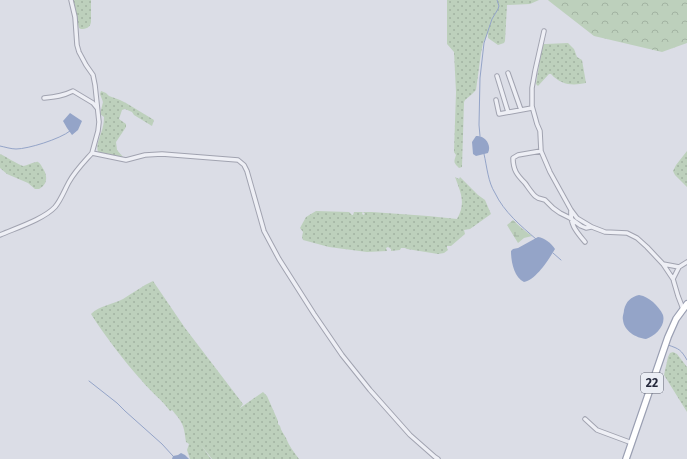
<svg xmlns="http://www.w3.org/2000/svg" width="687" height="459" font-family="'Fira Sans',sans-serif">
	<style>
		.grass { fill: url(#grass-dots) }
		.forest { fill: url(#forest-crowns) }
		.wetland { fill: url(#wetland-marsh) }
		.water { fill: #94a4c8 }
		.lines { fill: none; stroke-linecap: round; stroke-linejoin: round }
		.stream { stroke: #94a4c8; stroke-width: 1 }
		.minor-casing { stroke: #a1a3b0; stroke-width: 5.5 }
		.primary-casing { stroke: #9a9fb2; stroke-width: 8 }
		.minor { stroke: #eeeff5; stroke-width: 3.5 }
		.primary { stroke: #fff; stroke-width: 5.5 }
		.labels { text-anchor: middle; stroke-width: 3; stroke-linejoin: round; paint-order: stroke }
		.shield { fill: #eaedf4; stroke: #606473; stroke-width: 1 }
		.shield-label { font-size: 12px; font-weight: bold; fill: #25293c }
	</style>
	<defs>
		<pattern id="grass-dots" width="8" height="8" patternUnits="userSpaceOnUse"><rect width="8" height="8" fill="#bdd0bc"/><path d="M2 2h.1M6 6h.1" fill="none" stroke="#a2b3a2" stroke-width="1.8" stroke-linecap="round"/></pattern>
		<pattern id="forest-crowns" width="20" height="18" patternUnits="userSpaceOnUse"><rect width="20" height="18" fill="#bdd0bc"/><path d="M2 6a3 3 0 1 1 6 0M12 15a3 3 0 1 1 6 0" fill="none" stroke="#a2b3a2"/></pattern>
		<pattern id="wetland-marsh" width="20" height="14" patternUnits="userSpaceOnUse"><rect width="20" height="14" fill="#bdd0bc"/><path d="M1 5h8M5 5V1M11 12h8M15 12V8" fill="none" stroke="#a2b3a2"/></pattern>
	</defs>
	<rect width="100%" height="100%" fill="#dbdde6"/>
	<path class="grass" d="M72,0H91V22C90,28 86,29 81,29L79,28Z
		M447,0H539L530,4L507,5L505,41L504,43L498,45L488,38V33L483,43L481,53L476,90L471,95L465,100L464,102L462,167L459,168C453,162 454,162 456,155L454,152L456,92L454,52L447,44Z
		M568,43L574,49L577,57L582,60L586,83C572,86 561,85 551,74H549L538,86L536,84L542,46L544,44H546Z
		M101,91L106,93L109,96L120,100L126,103L154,120L152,126L134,115L132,112L125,109L122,110L119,119L126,124V127L116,142L117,150L123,157L121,158L98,152C96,144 99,140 101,133C103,128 104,122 104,117L100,114L103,102L100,94Z
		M687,151V187L675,175L673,171L676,165Z
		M0,154C5,156 19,165 23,166C27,166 36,161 38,162C40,163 41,165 42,167C48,175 48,184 39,189H35L28,183L7,174L0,168Z
		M455,177L459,179L460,177L478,195L485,200L491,214L470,229L464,230L465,234L451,246H447V248L448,250L444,253L438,254L407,249L405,248H401L400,250L391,251V249L388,247L386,248L387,251L367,252L329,247L303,240L302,237L303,232L300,228L306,217L316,211L349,212L352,215H353L354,212H363L362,213L363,215L365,214L363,212H372L428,216L457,219C466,203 461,193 455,177Z
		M153,281L185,328L243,404L240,408L263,392L267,396L278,421V424L280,426C281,431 284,434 286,438C289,446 294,452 299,459H212L201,445L211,459H190L187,450L189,444L186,442C184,425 183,423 172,410L170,411C162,400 150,391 142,381C124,361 105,336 91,314C100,305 112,305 123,299C133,293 142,286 153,281Z
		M673,352L677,354L687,367V412L664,375L668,357L670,353Z"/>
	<path class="forest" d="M548,0H687V43L662,52L594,36L549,1Z"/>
	<path class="wetland" d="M513,220C519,226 525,231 532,236L524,238L518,243L507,225Z"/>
	<path class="water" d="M70,113L82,121L78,130L72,135L67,128L63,121Z
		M476,136C485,135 492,145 488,153L476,156L473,154L472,142Z
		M538,237C545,238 551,243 555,249C549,259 536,280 524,282C514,277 511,262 511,251L513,249L518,248Z
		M639,295C645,296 649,299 653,302C657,306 661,310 663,315C666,326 655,336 646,339C636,338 624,331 623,320C622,317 624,313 624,310C626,301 631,297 639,295Z
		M181,453L185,455L189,459H172L173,456L178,455Z"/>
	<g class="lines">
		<path class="stream" d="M480,136L479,125L480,78L484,43L492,19L498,9L499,6L497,0
			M0,146C5,147 11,149 16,149C28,149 60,139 70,131
			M484,154C487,167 488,182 495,193C504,212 521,226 536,239
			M553,253L561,260
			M668,345C680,349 681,350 687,360
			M89,381L117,403L125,411L162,444L173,456"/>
		<defs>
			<path id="minor" d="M71,0L75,17L77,45L79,52L86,65L93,75L95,85L99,122L98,131L92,153
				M544,31L535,71L532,88V106L537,124L540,131L541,151L550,172L571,210L577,218L592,227L605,232L627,233L637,238L647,247L663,264L673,279L678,296L683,309
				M508,73L521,110
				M497,76L508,112
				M44,98C55,97 63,96 73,91L93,103L97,108
				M496,100L499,114L532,108
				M541,151L518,155L513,158C513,170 517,175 525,183C528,187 531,192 535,196L538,198L545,200L553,208L560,213L570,218L581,226L586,228L591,227
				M571,210C570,225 576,231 585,242
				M0,235C16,228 44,219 55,207C61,200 65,189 69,182C75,171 84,162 92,153L126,160L145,155L162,154L238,160L244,165L247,171L264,231L279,259L314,314L342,355L370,390L410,435L435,457L438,459
				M663,264L679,267
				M673,279L679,267L687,262
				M585,419L597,430L632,443"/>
			<path id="primary" d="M626,459L668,337L676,319L687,304"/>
		</defs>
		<use href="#minor" class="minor-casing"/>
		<use href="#primary" class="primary-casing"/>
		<use href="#minor" class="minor"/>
		<use href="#primary" class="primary"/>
	</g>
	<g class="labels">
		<rect class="shield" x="641" y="373" width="22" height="20" rx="3"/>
		<g class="shield-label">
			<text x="652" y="387">22</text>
		</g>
	</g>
</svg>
